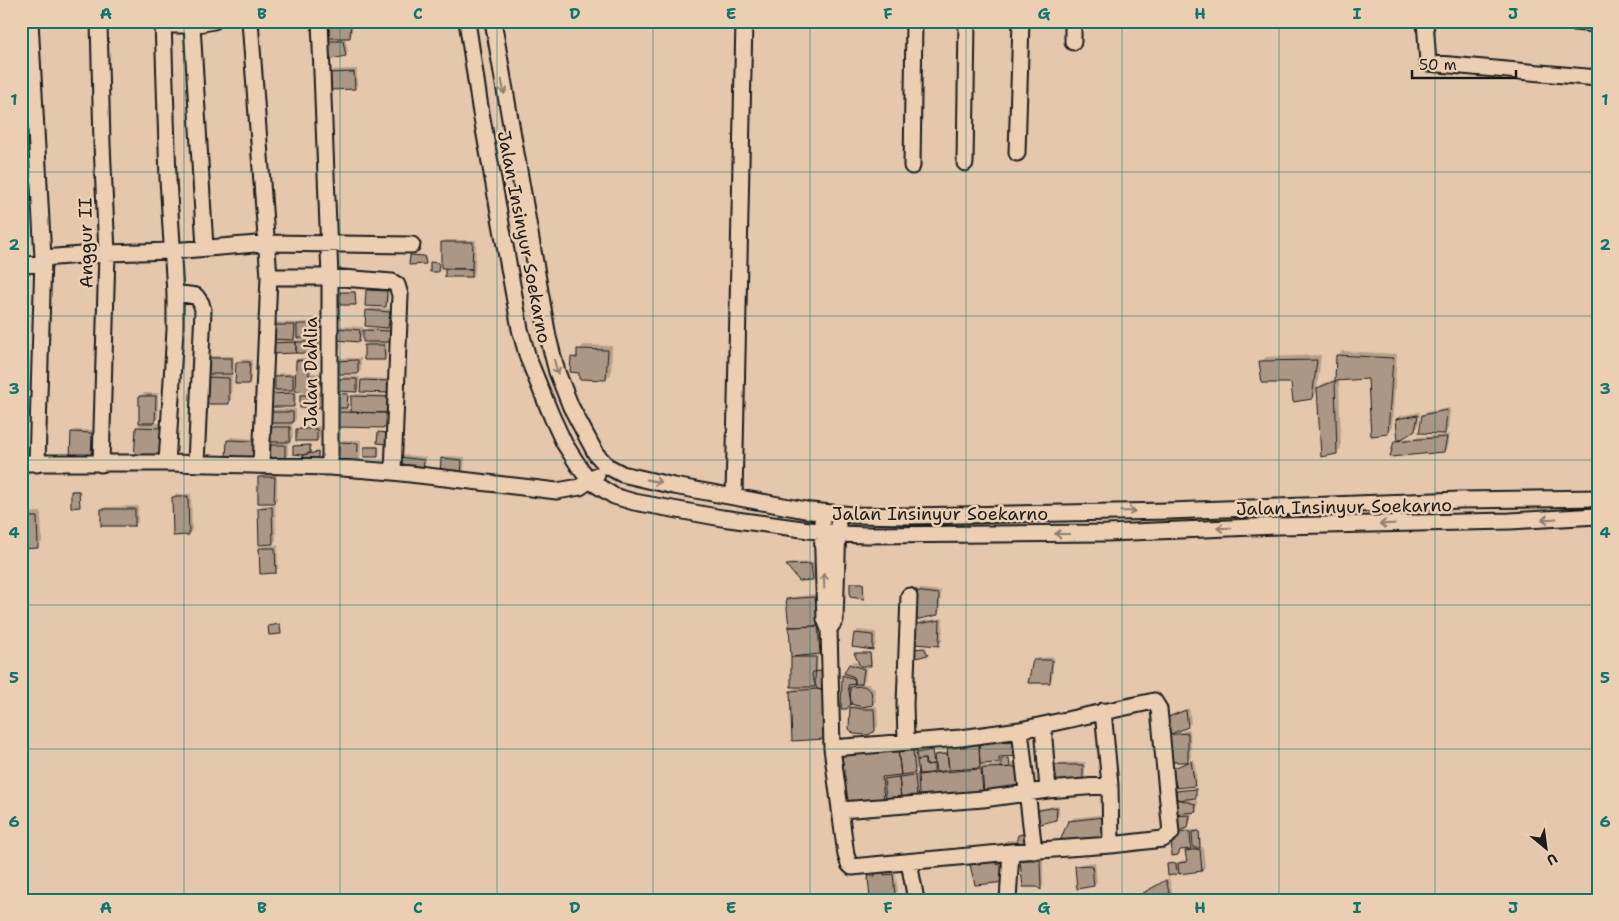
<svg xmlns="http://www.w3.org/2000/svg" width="1619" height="921" font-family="'Shantell Sans',sans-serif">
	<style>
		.shadow { fill: #0003; fill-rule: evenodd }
		.building { fill: #ac9685; stroke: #1c1c1c }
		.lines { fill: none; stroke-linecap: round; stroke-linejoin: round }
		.street-casing { stroke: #1c1c1c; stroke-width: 19 }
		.street { stroke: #ecceb3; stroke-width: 15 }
		.oneway { stroke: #8e7e6f }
		.grid { fill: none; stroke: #0f766e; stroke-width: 1; stroke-opacity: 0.55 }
		.labels { text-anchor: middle; stroke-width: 5; stroke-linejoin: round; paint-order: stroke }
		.street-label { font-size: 18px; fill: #1c1c1c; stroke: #ecceb3 }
		.neatline { fill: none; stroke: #0f766e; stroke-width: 2 }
		.grid-label { font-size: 16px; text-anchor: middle; font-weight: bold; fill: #0f766e }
	</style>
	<rect width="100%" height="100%" fill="#e4c7ad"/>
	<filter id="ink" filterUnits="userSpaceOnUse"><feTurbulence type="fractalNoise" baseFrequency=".02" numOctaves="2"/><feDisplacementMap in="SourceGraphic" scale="10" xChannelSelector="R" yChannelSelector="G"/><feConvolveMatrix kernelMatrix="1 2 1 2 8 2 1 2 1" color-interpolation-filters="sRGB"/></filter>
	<g filter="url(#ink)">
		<path class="shadow" d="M330,21H353L352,34L349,37H345L348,52L345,55L328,59V38H330Z
			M357,69V85L354,88L327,73L330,70Z
			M445,240H476L475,273L471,276H447V267L442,243Z
			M412,255H425L427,262L426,263L411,256Z
			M371,287L389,288L388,303L385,306L368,290Z
			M356,291L355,303L341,293L342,292Z
			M371,308L392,309L391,323L387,328H394L387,341V356L384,359L365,345L370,341L365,331L368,328H378L368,311Z
			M276,322L298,323L297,326L300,324V326H320V334L317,337L298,335L293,340L321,339V349L318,352L272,344L277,338L273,325Z
			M301,322H320V323H300Z
			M341,326L363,327L362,337L359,340L338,329Z
			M336,343H341L340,351H335Z
			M584,345L612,346L611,374L606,379L580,371L572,358L579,353V350Z
			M1342,351L1397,354L1392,427L1387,433L1369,378L1339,380L1341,448L1336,453L1319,390L1311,398L1292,382L1261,362L1266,357L1321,355L1317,390L1324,383L1336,379L1337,356Z
			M210,356H234V370L229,375H232L231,400L228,403L207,378L212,373L207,359Z
			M300,358H312L311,373H326V381L313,384V387L308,392H324V403L321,406L301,395L306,390L296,385L290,391H296V403L293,406L269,394L272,391H276V376L279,373H297V361Z
			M339,358H361V370L358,373L336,361Z
			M241,359L252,360L251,380L248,383L237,363Z
			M342,376L360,377L359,388L356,391L339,379Z
			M365,378L391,379V388L388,392L362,381Z
			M144,393H158V418L154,423H167L165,454L137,427L143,421L140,396Z
			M336,393H349L348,406L345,409H352L353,397L356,394L391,395L392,424L335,412L341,407Z
			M1450,408L1448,429L1445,432L1423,416L1426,412Z
			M272,409H296V419L290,425L292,424L293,437L288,440V455L285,458L266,446L270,442V427L275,422L269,412Z
			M1420,412L1418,427L1400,439L1449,434L1447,447L1444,451L1395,442L1398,439L1397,419L1400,416Z
			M301,426H320V437L317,440L298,429Z
			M75,430H94V454L91,457L72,433Z
			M231,437L257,439L256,456L253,459L228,440Z
			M343,440H361L360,460L357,463L340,443Z
			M295,445H311V453L319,452V457L304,459V454L294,446Z
			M366,446H379V454L378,456L365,448Z
			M403,455L426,457L425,467L422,470L400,458Z
			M446,456L465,457L464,472L461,475L442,459Z
			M263,474H277V499L274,502L260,477Z
			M73,490H80L79,506L72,491Z
			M176,494H191L192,530L189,534L173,497Z
			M263,505H275L276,540L273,543L260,508Z
			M138,506V522L134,525L102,510L105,507Z
			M41,512L42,542L37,547L21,548V513Z
			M278,545V569L275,572L260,549L263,546Z
			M814,562L816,576L813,579L799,580L788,565L790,563Z
			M853,583H864L863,597L851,584Z
			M911,588L941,591L940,610L937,614L908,591Z
			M818,594L822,650L818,653V671L822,670L829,733L791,691L797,686L793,657L788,600L791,597Z
			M943,618L942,641L939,644L919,624L922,621Z
			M858,630L876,632V645L873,648L854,646L855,634Z
			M926,647L928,653L927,654L913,649Z
			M857,653H871L872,664L867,665L865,680L860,684H868L874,688L876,701L873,704L867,705V707L877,706L878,726L874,730L851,708L855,704L851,703L842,707L843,675L853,661L860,664Z
			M1054,657L1052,678L1049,682L1034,661L1037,658Z
			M1189,708L1191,723L1175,732L1190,730L1191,757L1188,760L1166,735L1172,732L1167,718L1170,715Z
			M1021,738L1001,756L1002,758L997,763H1002V758H1010V763H1014L1015,758H1022L1025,763L982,792H920L917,796H887L884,799L844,755L849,750L916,748V754L918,752L932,749L933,758L938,753L949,752L952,743ZM925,756L927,766H923ZM986,763H994V765L986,766ZM919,767L920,772L913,773Z
			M1194,759L1197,781L1194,784L1172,770L1176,767Z
			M1085,762V775L1082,778L1055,766L1058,763Z
			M1197,788L1196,796L1186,798L1198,801V808L1193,811L1190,823L1178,830H1200L1201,845L1199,847H1203L1205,867L1202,870H1180L1177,873L1168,865L1177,862V865L1182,860H1188L1187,852L1190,848H1182L1178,854L1172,798L1175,795H1178V790Z
			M1059,805V816L1055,819L1035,812L1038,809Z
			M1106,814L1105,834L1102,837L1069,822L1073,818Z
			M1029,831V844L1004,843L1007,840H1018L1019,836L1022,832Z
			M1043,856V885L1041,888L1021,861L1025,858Z
			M998,857V862H1006L1005,880L971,865L974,862Z
			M1095,862L1097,882L1094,885L1077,867L1080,864Z
			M886,866L887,872L895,871L898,891L895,894L869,877Z
			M1169,878L1174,900H1140L1139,896L1142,893Z"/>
		<path class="building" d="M329,21H351L350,38H329Z
			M323,41H343L346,56L327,60Z
			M354,72L355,89L330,90L326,73Z
			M441,242H473L472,269L441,268Z
			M410,255L424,256L426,264L409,265Z
			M430,262L439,263L438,272H430Z
			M445,269H472V277H445Z
			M366,290L387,291L386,307L365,306Z
			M340,292H355L356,305H340Z
			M366,310L390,312L388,328L365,326Z
			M297,324H317V338H297Z
			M272,325H295L294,340L271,339Z
			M336,328L360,330L359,342L335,340Z
			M363,330L391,331V342H363Z
			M296,342H318V354L296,353Z
			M296,342V353L271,354V343Z
			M364,345H384L385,360H364Z
			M577,349L608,350L606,380L579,379V373L570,372L571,357L577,358Z
			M1336,355L1393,358L1388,434L1371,436L1368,379L1335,381Z
			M206,358H232V374H206Z
			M296,360L309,361V376H323V385H311L310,392L295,391Z
			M358,360V374H334V361Z
			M1317,360L1312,399L1293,402L1291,383H1262L1259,361Z
			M236,362H250L249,384H235Z
			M293,375V390H275V376Z
			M206,377L229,378V404H205Z
			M338,379H357V392L337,391Z
			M361,380L389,381L388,393L360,392Z
			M1335,381L1337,454L1321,457L1317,388Z
			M294,393V407H268V394Z
			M333,393L348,394L347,408H333Z
			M300,395H322V407L300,408Z
			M139,396H156L155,423H139Z
			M351,396L389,397L388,413L351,412Z
			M1447,410L1445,434L1419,433L1422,415Z
			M268,412H293V423H268Z
			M334,412L390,413L389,428L334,427Z
			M1418,415L1415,431L1398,441L1396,419Z
			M136,427L162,428L161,460H134Z
			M268,427H290V442H268Z
			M296,429H317V441H296Z
			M71,432L92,433L91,458H70Z
			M378,432L389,433L388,444L377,443Z
			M1447,437L1444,452L1390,457L1394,441Z
			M227,440L254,441L253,460L226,459Z
			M339,442L358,443L357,465L338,464Z
			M265,445H285V459L265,460Z
			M310,445V453L303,455L293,454V446Z
			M364,447H378V457H364Z
			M318,452V460H303V455Z
			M399,457L424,460L423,472L398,469Z
			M441,458L462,460L461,476L440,475Z
			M258,477H275L274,503H258Z
			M71,491H79L80,507L71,508Z
			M188,496L189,535L173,536L172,497Z
			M272,507L273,544L259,545L258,508Z
			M101,509H135V526H101Z
			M21,517H37L38,548L21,549Z
			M259,548H275L276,573L260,574Z
			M811,564L813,580L799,581L786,565Z
			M850,583H863L864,599L850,597Z
			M907,590L939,594L938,615L915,620Z
			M815,597L818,626L789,627L786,599Z
			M940,620L939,646L914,644V630L918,624Z
			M280,624L281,634L269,635L268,626Z
			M818,626L820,654L791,657L789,627Z
			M854,633L873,635V650L852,647Z
			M924,648L928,655L916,658L912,649Z
			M854,653H870L871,666H860Z
			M791,657H816L815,687H791Z
			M1033,660H1052L1050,683H1028Z
			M849,664L864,669L862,684H855L854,677L844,673Z
			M821,671L823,690L817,689L812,675L813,672Z
			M842,675L855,679V684L848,685L851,704L847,709H841Z
			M864,686L871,691L873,705L862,707L851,704L850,687Z
			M817,689L826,692L823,705L825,739L792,741L790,691Z
			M850,707L862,709H874L875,731L868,735L854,734L849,729Z
			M1186,710L1188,727L1171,734L1166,718Z
			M1188,733V762H1168L1165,735Z
			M1018,741L1019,756L999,757V763L980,764L979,743Z
			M979,743L980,768L949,770L947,745Z
			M898,749L901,775L882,777L884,801L847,804L842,755Z
			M913,750L915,773L901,775L898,751Z
			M932,750L934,764L926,765L925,759L917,760L916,753Z
			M947,754L949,770L936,772L934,755Z
			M1009,758L1010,767L1001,768V759Z
			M925,759V765L934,764V773L919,775L917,760Z
			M1191,761L1195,786L1177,788L1171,769Z
			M1053,765H1083V779L1056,784Z
			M1021,767L1022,789L984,792L982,769L986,768Z
			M981,769L983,793L919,798L918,774Z
			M915,775L917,797L901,798L899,777Z
			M899,777L901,798L886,800L884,779Z
			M1196,789V798L1177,800L1176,791Z
			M1171,797L1195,804L1196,812L1172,814Z
			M1057,807L1056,820L1037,825L1034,811Z
			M1190,815L1188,828L1173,832L1172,816Z
			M1104,817L1102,838L1059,844L1068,821Z
			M1199,831L1200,848H1193L1192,832Z
			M1190,832L1191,849L1180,850L1178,855L1172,856L1171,833Z
			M1026,834L1027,848L1004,850L1003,843H1016L1018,835Z
			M1200,849L1202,871L1179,874L1178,863L1187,862L1185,851Z
			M1040,858L1041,890L1037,887H1023L1020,861Z
			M996,860V864L1003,865L1006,882L975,885L970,865Z
			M1176,863L1177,874L1168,876L1167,864Z
			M1092,865L1094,886L1077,889L1075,866Z
			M884,868V875L893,874L895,895L870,899L868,877L875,876L874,869Z
			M1166,880L1171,900H1139L1138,896Z"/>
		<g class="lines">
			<defs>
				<path id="street" d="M30,21L43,258L37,464
					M99,21L102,144L107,253L101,464
					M163,21L168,179L175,293V330L167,463
					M250,21L269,277L261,464
					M320,21L330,277V467
					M467,21L480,107L520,329L528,358L552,417L564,443L580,468L590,481L614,496L634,502L722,518L838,534L867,535L1107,533L1279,526L1510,521L1598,516
					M493,21L548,337L557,372L571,407L596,454L607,466L622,474L674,486L811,511L853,515L909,516L1169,511L1461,500L1598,498
					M1425,21L1428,63L1598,78
					M1561,21L1598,24
					M164,25H192L205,248
					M192,25L214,21
					M1073,42V21
					M1017,153L1021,21
					M965,163L967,21
					M912,166L914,21
					M43,258L107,253L172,251L268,243L412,245
					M21,265L43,264
					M269,277H330L392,282L397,285L400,295L393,472
					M175,293L196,296L201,303L203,310L196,463
					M21,463H167L330,467L393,472L557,491L580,487L597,475
					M734,497L744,21
					M822,522L825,619L829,629L832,748L846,855L849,864L852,867L1011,852L1111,845L1110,785L1103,711
					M829,629L835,620L838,525
					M1043,726L1048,790
					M1020,730L1034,851
					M906,741L905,704L909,596
					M832,748L961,738L1020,730L1154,701L1159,709L1171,833L1163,839L1111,845
					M841,810L983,799L1048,790L1110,785
					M909,862L916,900
					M1008,900L1011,852"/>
			</defs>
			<use href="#street" class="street-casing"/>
			<use href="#street" class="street"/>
		</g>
		<defs><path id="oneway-shaft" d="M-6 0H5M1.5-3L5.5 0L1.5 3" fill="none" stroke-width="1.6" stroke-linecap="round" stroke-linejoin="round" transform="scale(1.25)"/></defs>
		<g class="oneway">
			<use href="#oneway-shaft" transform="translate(503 87) rotate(80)"/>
			<use href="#oneway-shaft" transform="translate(556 367) rotate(74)"/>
			<use href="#oneway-shaft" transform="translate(654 481) rotate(12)"/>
			<use href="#oneway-shaft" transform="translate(1128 511) rotate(-1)"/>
			<use href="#oneway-shaft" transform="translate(1549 519) rotate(176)"/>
			<use href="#oneway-shaft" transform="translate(1387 524) rotate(178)"/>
			<use href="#oneway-shaft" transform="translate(1224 528) rotate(178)"/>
			<use href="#oneway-shaft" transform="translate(1062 534) rotate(180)"/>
			<use href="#oneway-shaft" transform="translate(824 581) rotate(-92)"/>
		</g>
	</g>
	<path class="grid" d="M184,21V900M340,21V900M497,21V900M653,21V900M810,21V900M966,21V900M1122,21V900M1279,21V900M1435,21V900M21,172H1598M21,316H1598M21,460H1598M21,605H1598M21,749H1598"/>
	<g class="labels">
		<g class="street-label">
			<text transform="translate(524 237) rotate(79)" y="6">Jalan Insinyur Soekarno</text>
			<text transform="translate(86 243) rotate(-91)" y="6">Anggur II</text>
			<text transform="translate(311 372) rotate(-90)" y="6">Jalan Dahlia</text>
			<text transform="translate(1344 507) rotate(-1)" y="6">Jalan Insinyur Soekarno</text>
			<text x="940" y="520">Jalan Insinyur Soekarno</text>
		</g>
	</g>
	<rect width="1619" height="921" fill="none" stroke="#ecceb3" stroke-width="55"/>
	<g transform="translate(1546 848) rotate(151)" stroke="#ecceb3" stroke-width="4" paint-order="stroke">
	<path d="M0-4L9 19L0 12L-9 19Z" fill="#1c1c1c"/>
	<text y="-8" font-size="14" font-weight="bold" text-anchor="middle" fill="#1c1c1c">U</text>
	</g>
	<path d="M1412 70v8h104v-8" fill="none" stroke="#1c1c1c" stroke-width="2.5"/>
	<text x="1419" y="70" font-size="15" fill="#1c1c1c" stroke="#ecceb3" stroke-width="4" paint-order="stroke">50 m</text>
	<rect x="28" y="28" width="1564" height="866" class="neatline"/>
	<g class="grid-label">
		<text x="106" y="19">A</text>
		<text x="262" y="19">B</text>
		<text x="418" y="19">C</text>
		<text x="575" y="19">D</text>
		<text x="731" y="19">E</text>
		<text x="888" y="19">F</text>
		<text x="1044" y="19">G</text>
		<text x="1200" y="19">H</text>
		<text x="1357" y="19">I</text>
		<text x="1513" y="19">J</text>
		<text x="14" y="105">1</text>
		<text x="1605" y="105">1</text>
		<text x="14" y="250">2</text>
		<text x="1605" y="250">2</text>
		<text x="14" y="394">3</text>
		<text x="1605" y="394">3</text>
		<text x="14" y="538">4</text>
		<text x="1605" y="538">4</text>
		<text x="14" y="683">5</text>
		<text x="1605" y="683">5</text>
		<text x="14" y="827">6</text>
		<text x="1605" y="827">6</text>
		<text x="106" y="913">A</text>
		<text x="262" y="913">B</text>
		<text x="418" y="913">C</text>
		<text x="575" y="913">D</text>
		<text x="731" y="913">E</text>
		<text x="888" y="913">F</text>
		<text x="1044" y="913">G</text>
		<text x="1200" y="913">H</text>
		<text x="1357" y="913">I</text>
		<text x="1513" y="913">J</text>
	</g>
</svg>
